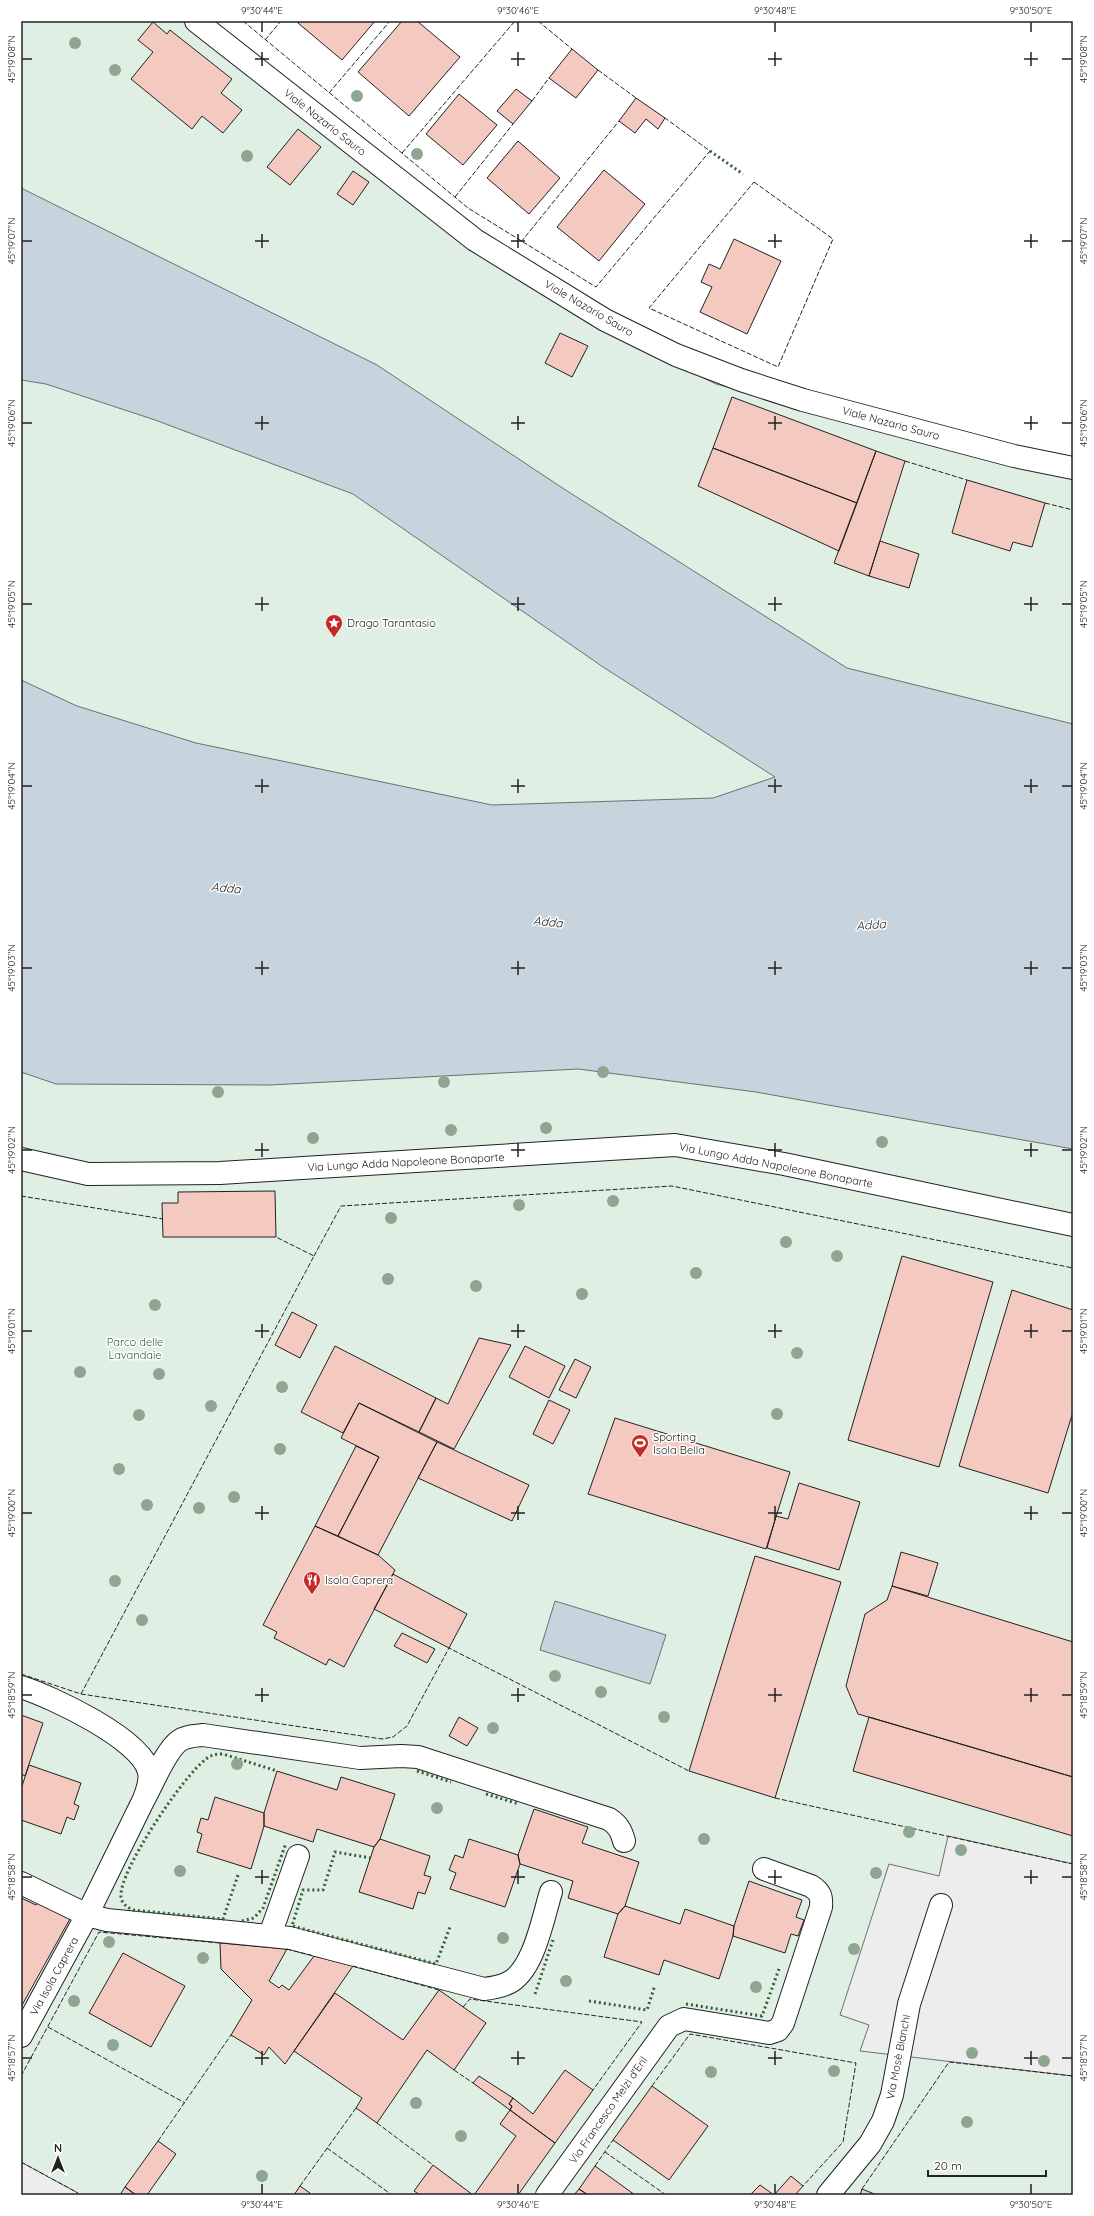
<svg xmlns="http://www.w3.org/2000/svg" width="1094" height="2216" font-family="Quicksand,sans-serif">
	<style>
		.green { fill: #e0efe3; stroke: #6f6f6f }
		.parking { fill: #ededed; stroke: #6f6f6f }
		.water { fill: #c7d3dd; stroke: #6f6f6f }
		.building { fill: #f3c9c0; stroke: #222 }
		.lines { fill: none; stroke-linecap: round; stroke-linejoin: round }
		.minor-casing { stroke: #222; stroke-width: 24 }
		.minor { stroke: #fff; stroke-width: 22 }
		.hedge { stroke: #2f5e38; stroke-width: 3; stroke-dasharray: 2 3; stroke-linecap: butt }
		.fence { stroke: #222; stroke-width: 1; stroke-dasharray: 5 2; stroke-linecap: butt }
		.tree { fill: #8da692 }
		.ticks { fill: none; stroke: #222; stroke-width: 1.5 }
		.labels { text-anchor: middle; stroke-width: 3; stroke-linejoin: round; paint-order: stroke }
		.street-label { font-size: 11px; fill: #222; stroke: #fff }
		.poi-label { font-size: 11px; fill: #222; stroke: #fff; text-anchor: start }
		.park-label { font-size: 11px; fill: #2f5e38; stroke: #fff }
		.water-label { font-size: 12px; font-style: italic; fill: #222; stroke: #fff }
		.neatline { fill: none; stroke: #222; stroke-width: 1.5 }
		.ticks-label { font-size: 10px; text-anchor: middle; fill: #222 }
	</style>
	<rect width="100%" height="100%" fill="#fff"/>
	<path class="green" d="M21,21H183L476,250L600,327L716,384L1011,463L1073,475V2195H21Z"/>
	<path class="parking" d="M948,1836L1073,1864V2076L860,2051L869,2025L840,2015L889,1864L939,1876Z
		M21,2162L78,2193L77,2195H21Z"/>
	<path class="water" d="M21,188L377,365L564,489L847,668L1073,724V1149L756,1092L578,1069L270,1085L56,1084L21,1072V680L77,706L196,743L492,805L713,798L775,777L603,667L353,494L155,420L46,384L21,380Z
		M555,1601L666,1635L650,1684L540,1650Z"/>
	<path class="building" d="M299,21H375L342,60L298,23Z
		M402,21H417L460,57L409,116L358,72Z
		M153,22L167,34L170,30L232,79L221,93L242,110L223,133L202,116L192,129L131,79L153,52L138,40Z
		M572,49L598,70L576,98L549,78Z
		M516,89L532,101L513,124L497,111Z
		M459,94L497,125L463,165L426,134Z
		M636,98L665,118L658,129L646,119L635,133L619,121Z
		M298,129L321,147L290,185L267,167Z
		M518,141L560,178L529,214L487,178Z
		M604,170L645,204L599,261L557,227Z
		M353,171L369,182L353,205L337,194Z
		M734,239L781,261L747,334L700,312L712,287L701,282L709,264L720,269Z
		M560,333L588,346L572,377L545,363Z
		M732,397L876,451L857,503L713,448Z
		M713,448L857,503L839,551L698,486Z
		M876,451L905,461L869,576L834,563Z
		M967,480L1045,503L1032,547L1013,542L1010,551L952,533Z
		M880,541L919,554L909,588L869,576Z
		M275,1191L276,1237H163L162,1203H178V1192Z
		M902,1256L993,1282L939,1467L848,1440Z
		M1012,1290L1073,1310V1412L1048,1493L959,1466Z
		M292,1312L317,1325L300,1358L275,1345Z
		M479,1338L511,1345L454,1449L419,1432L436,1398L448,1404Z
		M335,1346L436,1398L419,1432L359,1403L343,1433L301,1412Z
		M525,1346L565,1366L549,1398L509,1377Z
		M575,1359L591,1367L576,1398L559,1390Z
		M549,1400L570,1410L553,1444L533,1434Z
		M359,1403L437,1442L378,1555L338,1536L379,1457L341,1438Z
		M615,1418L790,1472L766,1549L588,1494Z
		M437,1442L529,1485L512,1521L418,1478Z
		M356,1446L379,1457L338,1536L315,1526Z
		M799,1483L860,1502L839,1570L767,1548L776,1516L788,1519Z
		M315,1526L378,1555L395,1570L344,1667L329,1659L326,1665L274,1638L277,1632L263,1625Z
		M901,1552L938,1563L928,1596L892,1586Z
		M755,1556L841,1582L775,1798L689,1771Z
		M393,1574L467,1614L449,1648L374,1609Z
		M892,1586L1073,1642V1777L858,1714L846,1686L865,1614L887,1600Z
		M402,1633L435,1649L427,1663L394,1646Z
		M21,1715L43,1723L25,1776L21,1774Z
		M459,1717L478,1728L467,1746L449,1736Z
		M869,1717L1073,1777V1836L853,1771Z
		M29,1765L81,1783L74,1804L79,1806L74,1820L67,1817L61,1834L21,1820V1789Z
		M277,1771L337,1790L341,1777L395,1794L380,1839L374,1847L317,1829L313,1842L264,1826V1813Z
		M215,1797L264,1813V1826L251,1869L197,1852L202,1834L197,1832L201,1818L208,1820Z
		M534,1809L588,1827L582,1843L639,1862L625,1906L618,1914L568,1898L573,1881L520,1864L518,1855Z
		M380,1839L430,1856L424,1875L431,1877L425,1894L418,1892L413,1909L359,1892L374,1847Z
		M469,1839L518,1855L520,1864L505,1907L450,1889L456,1873L449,1870L455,1855L463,1858Z
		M749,1881L802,1900L796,1917L804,1920L798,1936L791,1934L785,1953L733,1936L734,1926Z
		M21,1898L36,1905L39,1901L71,1917L21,2007Z
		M625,1906L680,1924L685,1909L734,1926L733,1936L719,1979L664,1960L659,1975L604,1957L618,1914Z
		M220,1943L287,1949L269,1981L279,1988L282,1985L289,1990L314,1956L353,1966L285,2064L269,2047L264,2055L231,2035L252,2000L221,1969Z
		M123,1953L185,1986L151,2047L89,2013Z
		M439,1990L486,2023L454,2070L427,2050L377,2123L356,2108L362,2098L294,2051L335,1993L403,2040Z
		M565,2070L593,2090L555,2143L510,2110L512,2106L509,2104L513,2098L533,2114Z
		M479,2076L513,2098L509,2104L512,2106L510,2110L473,2083Z
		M652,2086L708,2126L669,2180L613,2140Z
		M510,2110L555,2143L518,2195H474L516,2136L500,2124Z
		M158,2141L176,2154L147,2195H136L125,2187Z
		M433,2165L473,2195H420L414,2191Z
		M595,2166L635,2195H588L579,2189Z
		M791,2176L803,2186L795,2195H750L760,2185L774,2195Z
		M300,2186L310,2193L308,2195H294Z
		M125,2187L136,2195H120Z
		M579,2189L588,2195H574Z
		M862,2189L877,2195H860Z"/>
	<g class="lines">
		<defs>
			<path id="minor" d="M196,21L475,240L605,320L676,355L741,380L803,400L1014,456L1073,468
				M21,1159L88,1174L220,1173L675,1145L784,1164L1073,1225
				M21,1687C52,1697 142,1739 149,1772C151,1781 147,1791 144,1799L87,1915L21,2036
				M144,1799C152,1785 166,1750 179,1741C186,1736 194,1736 203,1735L360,1758L401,1756L418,1757L609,1819C618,1825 621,1830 624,1841
				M21,1883L87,1915L107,1920L290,1938L484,1989C492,1988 500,1987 508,1983C534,1971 543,1917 551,1892
				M270,1935L298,1856
				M547,2195L669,2026L684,2019L769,2033L778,2030L783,2023L821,1907C822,1896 820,1892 811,1886L764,1869
				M828,2195L870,2144L883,2121L892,2095L909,2004L941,1905"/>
		</defs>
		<use href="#minor" class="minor-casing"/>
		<use href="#minor" class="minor"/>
		<path class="hedge" d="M710,151L743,174
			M417,1771L451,1782
			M486,1794L519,1804
			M371,1858L335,1852L323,1890H303L292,1926L436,1964L450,1927
			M238,1875L223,1919L133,1910C127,1907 122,1904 121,1897C118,1872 184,1775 206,1759C211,1755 216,1754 223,1754L277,1771
			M242,1921L254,1918L263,1908L286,1843
			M535,1994L553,1940
			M589,2001L647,2010L655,1985
			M686,2004L762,2016L779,1969"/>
		<path class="fence" d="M243,21L468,208L596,287L710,151L665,118
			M538,21L572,49
			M265,40L281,21
			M598,70L636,98
			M329,93L390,21
			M532,101L549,78
			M402,153L515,21
			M754,182L833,239L778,367L649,308Z
			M455,197L513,124
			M521,242L619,121
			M905,461L967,480
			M1045,503L1073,510
			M21,1196L163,1219
			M314,1256L341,1206L672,1186L1073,1268
			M21,1674L81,1694L382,1739L393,1737L407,1726L449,1648L689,1771
			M81,1694L314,1256L276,1237
			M775,1798L1073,1864
			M287,1949L314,1956
			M353,1966L439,1990
			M463,2007L470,1999L642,2022L593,2090
			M48,2027L185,2103
			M454,2070L473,2083
			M21,2076L99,1932L220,1943
			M652,2086L690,2034L856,2063L843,2142L803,2186
			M377,2123L433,2165
			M158,2141L231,2035
			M327,2148L392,2195
			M605,2152L666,2195
			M21,2162L78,2193
			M595,2166L613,2140
			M300,2186L356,2108
			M862,2189L949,2062L1073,2076"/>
	</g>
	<g class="tree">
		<circle cx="75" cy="43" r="6"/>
		<circle cx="115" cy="70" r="6"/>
		<circle cx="357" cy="96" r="6"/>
		<circle cx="417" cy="154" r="6"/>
		<circle cx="247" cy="156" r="6"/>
		<circle cx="603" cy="1072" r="6"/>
		<circle cx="444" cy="1082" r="6"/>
		<circle cx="218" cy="1092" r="6"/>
		<circle cx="546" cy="1128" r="6"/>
		<circle cx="451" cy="1130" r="6"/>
		<circle cx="313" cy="1138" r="6"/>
		<circle cx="882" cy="1142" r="6"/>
		<circle cx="613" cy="1201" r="6"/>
		<circle cx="519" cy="1205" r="6"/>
		<circle cx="391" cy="1218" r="6"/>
		<circle cx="786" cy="1242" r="6"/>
		<circle cx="837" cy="1256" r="6"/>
		<circle cx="696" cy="1273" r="6"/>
		<circle cx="388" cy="1279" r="6"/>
		<circle cx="476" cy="1286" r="6"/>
		<circle cx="582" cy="1294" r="6"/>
		<circle cx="155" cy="1305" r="6"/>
		<circle cx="797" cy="1353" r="6"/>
		<circle cx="80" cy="1372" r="6"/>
		<circle cx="159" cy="1374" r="6"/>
		<circle cx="282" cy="1387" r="6"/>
		<circle cx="211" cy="1406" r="6"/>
		<circle cx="777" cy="1414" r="6"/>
		<circle cx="139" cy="1415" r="6"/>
		<circle cx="280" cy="1449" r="6"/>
		<circle cx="119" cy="1469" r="6"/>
		<circle cx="234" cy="1497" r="6"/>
		<circle cx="147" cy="1505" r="6"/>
		<circle cx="199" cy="1508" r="6"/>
		<circle cx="115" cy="1581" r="6"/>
		<circle cx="142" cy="1620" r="6"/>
		<circle cx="555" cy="1676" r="6"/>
		<circle cx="601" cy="1692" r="6"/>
		<circle cx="664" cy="1717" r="6"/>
		<circle cx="493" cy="1728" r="6"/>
		<circle cx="237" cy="1764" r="6"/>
		<circle cx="437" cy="1808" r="6"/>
		<circle cx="909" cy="1832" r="6"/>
		<circle cx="704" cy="1839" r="6"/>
		<circle cx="961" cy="1850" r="6"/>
		<circle cx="180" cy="1871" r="6"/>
		<circle cx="876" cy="1873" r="6"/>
		<circle cx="503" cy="1938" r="6"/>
		<circle cx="109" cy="1942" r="6"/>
		<circle cx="854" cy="1949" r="6"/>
		<circle cx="203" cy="1958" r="6"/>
		<circle cx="566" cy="1981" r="6"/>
		<circle cx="756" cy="1987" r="6"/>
		<circle cx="74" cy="2001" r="6"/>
		<circle cx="113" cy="2045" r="6"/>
		<circle cx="972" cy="2053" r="6"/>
		<circle cx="1044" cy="2061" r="6"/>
		<circle cx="834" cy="2071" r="6"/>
		<circle cx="711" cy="2072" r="6"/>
		<circle cx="416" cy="2103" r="6"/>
		<circle cx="967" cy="2122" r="6"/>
		<circle cx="461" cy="2136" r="6"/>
		<circle cx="262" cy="2176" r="6"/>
	</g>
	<path class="ticks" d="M262,22V32M518,22V32M775,22V32M1031,22V32M262,52V66M518,52V66M775,52V66M1031,52V66M22,59H32M255,59H269M511,59H525M768,59H782M1024,59H1038M1062,59H1072M262,234V248M518,234V248M775,234V248M1031,234V248M22,241H32M255,241H269M511,241H525M768,241H782M1024,241H1038M1062,241H1072M262,416V430M518,416V430M775,416V430M1031,416V430M22,423H32M255,423H269M511,423H525M768,423H782M1024,423H1038M1062,423H1072M262,597V611M518,597V611M775,597V611M1031,597V611M22,604H32M255,604H269M511,604H525M768,604H782M1024,604H1038M1062,604H1072M262,779V793M518,779V793M775,779V793M1031,779V793M22,786H32M255,786H269M511,786H525M768,786H782M1024,786H1038M1062,786H1072M262,961V975M518,961V975M775,961V975M1031,961V975M22,968H32M255,968H269M511,968H525M768,968H782M1024,968H1038M1062,968H1072M262,1143V1157M518,1143V1157M775,1143V1157M1031,1143V1157M22,1150H32M255,1150H269M511,1150H525M768,1150H782M1024,1150H1038M1062,1150H1072M262,1324V1338M518,1324V1338M775,1324V1338M1031,1324V1338M22,1331H32M255,1331H269M511,1331H525M768,1331H782M1024,1331H1038M1062,1331H1072M262,1506V1520M518,1506V1520M775,1506V1520M1031,1506V1520M22,1513H32M255,1513H269M511,1513H525M768,1513H782M1024,1513H1038M1062,1513H1072M262,1688V1702M518,1688V1702M775,1688V1702M1031,1688V1702M22,1695H32M255,1695H269M511,1695H525M768,1695H782M1024,1695H1038M1062,1695H1072M262,1870V1884M518,1870V1884M775,1870V1884M1031,1870V1884M22,1877H32M255,1877H269M511,1877H525M768,1877H782M1024,1877H1038M1062,1877H1072M262,2051V2065M518,2051V2065M775,2051V2065M1031,2051V2065M22,2058H32M255,2058H269M511,2058H525M768,2058H782M1024,2058H1038M1062,2058H1072M262,2184V2194M518,2184V2194M775,2184V2194M1031,2184V2194"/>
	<defs>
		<symbol id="sight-pin" viewBox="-11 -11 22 30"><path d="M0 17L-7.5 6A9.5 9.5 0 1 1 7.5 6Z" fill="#c62828" stroke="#fff"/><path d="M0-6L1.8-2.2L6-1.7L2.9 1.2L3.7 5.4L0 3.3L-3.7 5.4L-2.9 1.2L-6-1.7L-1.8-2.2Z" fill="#fff"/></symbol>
		<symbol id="stadium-pin" viewBox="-11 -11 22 30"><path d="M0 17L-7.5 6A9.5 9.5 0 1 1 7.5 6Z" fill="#c62828" stroke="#fff"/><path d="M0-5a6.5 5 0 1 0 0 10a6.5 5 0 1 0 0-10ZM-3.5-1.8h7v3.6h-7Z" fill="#fff"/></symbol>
		<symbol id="restaurant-pin" viewBox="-11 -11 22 30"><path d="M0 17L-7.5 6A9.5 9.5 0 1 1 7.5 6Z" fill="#c62828" stroke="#fff"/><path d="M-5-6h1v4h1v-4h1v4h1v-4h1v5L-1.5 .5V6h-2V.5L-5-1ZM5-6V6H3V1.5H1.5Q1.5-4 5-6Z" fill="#fff"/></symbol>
	</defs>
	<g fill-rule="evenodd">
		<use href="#sight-pin" x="324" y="613" width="20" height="27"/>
		<use href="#stadium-pin" x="630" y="1433" width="20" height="27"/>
		<use href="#restaurant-pin" x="302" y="1570" width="20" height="27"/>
	</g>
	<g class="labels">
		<g class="street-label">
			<text transform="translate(325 122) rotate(38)" y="4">Viale Nazario Sauro</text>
			<text transform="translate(589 308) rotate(30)" y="4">Viale Nazario Sauro</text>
			<text transform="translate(891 423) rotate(15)" y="4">Viale Nazario Sauro</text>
			<text transform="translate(406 1162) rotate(-3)" y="4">Via Lungo Adda Napoleone Bonaparte</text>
			<text transform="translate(776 1165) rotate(11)" y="4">Via Lungo Adda Napoleone Bonaparte</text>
			<text transform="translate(54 1976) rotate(-61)" y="4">Via Isola Caprera</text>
			<text transform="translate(898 2057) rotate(-79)" y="4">Via Mosè Bianchi</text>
			<text transform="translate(608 2110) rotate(-55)" y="4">Via Francesco Melzi d'Eril</text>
		</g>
		<g class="poi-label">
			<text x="347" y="627">Drago Tarantasio</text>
			<text x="653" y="1441">Sporting<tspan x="653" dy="13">Isola Bella</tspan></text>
			<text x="325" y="1584">Isola Caprera</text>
		</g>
		<g class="park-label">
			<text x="135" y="1346">Parco delle<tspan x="135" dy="13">Lavandaie</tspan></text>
		</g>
		<g class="water-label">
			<text transform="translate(226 888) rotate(6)" y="4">Adda</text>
			<text transform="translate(548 922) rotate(6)" y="4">Adda</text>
			<text transform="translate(871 925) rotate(-4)" y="4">Adda</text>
		</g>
	</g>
	<rect width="1094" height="2216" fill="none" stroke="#ffffff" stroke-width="44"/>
	<g transform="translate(58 2158)" stroke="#ffffff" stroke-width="3" paint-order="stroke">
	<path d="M0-3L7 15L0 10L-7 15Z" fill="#222222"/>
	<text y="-6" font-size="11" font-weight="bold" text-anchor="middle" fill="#222222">N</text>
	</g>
	<path d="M928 2170v6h118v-6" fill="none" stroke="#222222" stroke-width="2"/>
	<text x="934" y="2170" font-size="12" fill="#222222" stroke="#ffffff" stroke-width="3" paint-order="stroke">20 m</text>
	<rect x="22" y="22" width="1050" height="2172" class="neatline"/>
	<g class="ticks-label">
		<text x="262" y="14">9°30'44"E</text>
		<text x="518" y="14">9°30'46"E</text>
		<text x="775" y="14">9°30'48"E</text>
		<text x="1031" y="14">9°30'50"E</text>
		<text transform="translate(11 59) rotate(-90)" y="4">45°19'08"N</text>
		<text transform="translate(1083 59) rotate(-90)" y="4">45°19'08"N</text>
		<text transform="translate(11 241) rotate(-90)" y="4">45°19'07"N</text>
		<text transform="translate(1083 241) rotate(-90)" y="4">45°19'07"N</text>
		<text transform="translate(11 423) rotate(-90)" y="4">45°19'06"N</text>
		<text transform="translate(1083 423) rotate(-90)" y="4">45°19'06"N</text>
		<text transform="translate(11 604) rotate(-90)" y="4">45°19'05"N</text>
		<text transform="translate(1083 604) rotate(-90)" y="4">45°19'05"N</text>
		<text transform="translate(11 786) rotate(-90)" y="4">45°19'04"N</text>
		<text transform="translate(1083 786) rotate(-90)" y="4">45°19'04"N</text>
		<text transform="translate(11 968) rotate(-90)" y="4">45°19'03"N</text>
		<text transform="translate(1083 968) rotate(-90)" y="4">45°19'03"N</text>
		<text transform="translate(11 1150) rotate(-90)" y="4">45°19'02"N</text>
		<text transform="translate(1083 1150) rotate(-90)" y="4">45°19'02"N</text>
		<text transform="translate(11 1331) rotate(-90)" y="4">45°19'01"N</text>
		<text transform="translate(1083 1331) rotate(-90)" y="4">45°19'01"N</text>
		<text transform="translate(11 1513) rotate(-90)" y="4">45°19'00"N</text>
		<text transform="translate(1083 1513) rotate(-90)" y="4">45°19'00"N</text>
		<text transform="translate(11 1695) rotate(-90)" y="4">45°18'59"N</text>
		<text transform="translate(1083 1695) rotate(-90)" y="4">45°18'59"N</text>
		<text transform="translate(11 1877) rotate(-90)" y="4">45°18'58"N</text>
		<text transform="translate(1083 1877) rotate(-90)" y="4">45°18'58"N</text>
		<text transform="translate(11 2058) rotate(-90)" y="4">45°18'57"N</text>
		<text transform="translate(1083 2058) rotate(-90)" y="4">45°18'57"N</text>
		<text x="262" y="2208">9°30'44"E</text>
		<text x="518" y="2208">9°30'46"E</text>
		<text x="775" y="2208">9°30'48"E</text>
		<text x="1031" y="2208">9°30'50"E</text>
	</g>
</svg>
